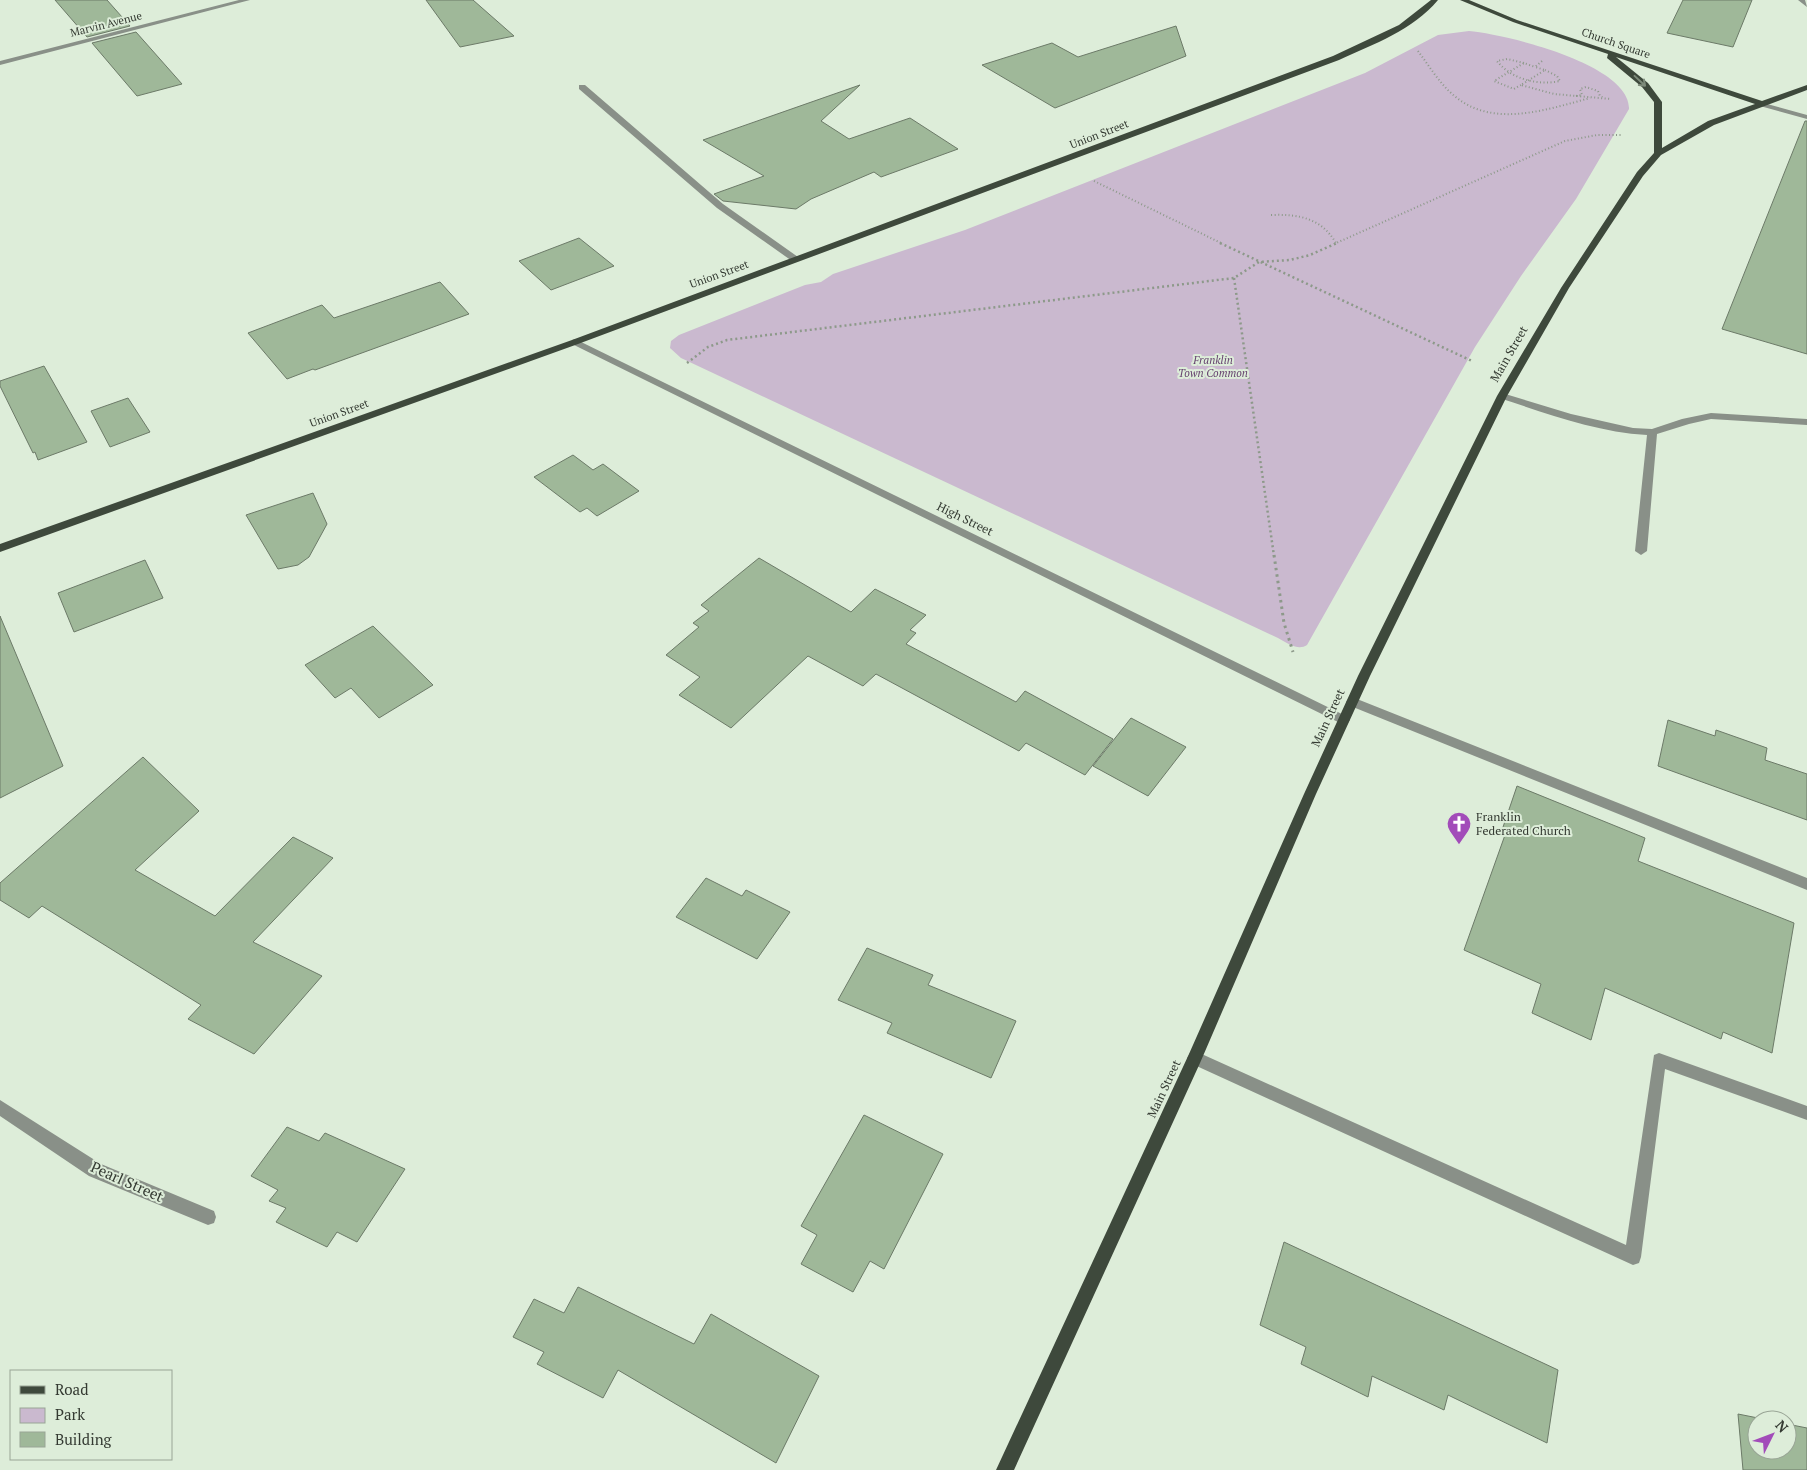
<svg xmlns="http://www.w3.org/2000/svg" width="1807" height="1470" font-family="'PT Serif',serif">
	<style>
		.green { fill: #cab9cf }
		.building { fill: #9fb899; stroke: #6c7a68 }
		.lines { fill: none; stroke-linecap: round; stroke-linejoin: round }
		.path-far2 { stroke: #8d998a; stroke-width: 2; stroke-dasharray: 1 2.5; stroke-linecap: butt }
		.path-far1 { stroke: #8d998a; stroke-width: 2.5; stroke-dasharray: 2 3; stroke-linecap: butt }
		.path { stroke: #8d998a; stroke-width: 3; stroke-dasharray: 2.5 4; stroke-linecap: butt }
		.minor { fill: #899088; fill-rule: evenodd }
		.major { fill: #3e493c; fill-rule: evenodd }
		.oneway { stroke: #7e8b7b }
		.labels { text-anchor: middle; stroke-width: 4; stroke-linejoin: round; paint-order: stroke }
		.far-street-label { font-size: 11px; fill: #343a32; stroke: #ddedd9 }
		.far-park-label { font-size: 11px; font-style: italic; fill: #66436f; stroke: #ddedd9 }
		.street-label { font-size: 12px; fill: #343a32; stroke: #ddedd9 }
		.poi-label { font-size: 12px; fill: #343a32; stroke: #ddedd9; text-anchor: start }
		.near-street-label { font-size: 15px; fill: #343a32; stroke: #ddedd9 }
	</style>
	<rect width="100%" height="100%" fill="#ddedd9"/>
	<path class="green" d="M1469,31C1504,34 1631,64 1629,109L1576,199L1521,276L1475,347L1307,645C1298,651 1287,643 1278,638L681,358L670,348L671,341L679,335L805,285L821,282L833,274L965,230L1365,73L1438,35Z"/>
	<path class="building" d="M55,0H107L130,26L87,37Z
		M426,0H473L514,36L460,47Z
		M1683,0H1752L1733,47L1667,33Z
		M1176,26L1186,56L1055,108L982,65L1052,43L1078,57Z
		M136,32L182,84L137,96L92,43Z
		M860,85L821,121L849,139L910,118L958,149L881,177L874,172L811,199L796,209L723,201L714,194L764,176L703,140Z
		M1805,121H1807V354L1722,329Z
		M579,238L614,266L551,290L519,261Z
		M440,282L469,314L315,370L313,369L287,379L248,333L322,305L334,318Z
		M44,366L87,442L38,460L35,452L33,453L0,386V381Z
		M128,398L150,432L110,447L91,411Z
		M573,455L593,470L603,464L639,491L597,516L587,508L580,512L534,477Z
		M313,493L327,524L309,557L298,565L278,569L246,515Z
		M759,558L851,612L875,589L926,615L910,630L916,633L906,644L1016,702L1025,691L1113,739L1085,775L1026,743L1019,751L876,674L863,686L808,656L731,728L679,695L700,677L666,655L699,627L693,623L709,611L701,605Z
		M145,560L163,598L74,632L58,593Z
		M0,616L63,766L0,798Z
		M373,626L433,685L379,718L351,688L335,698L305,665Z
		M1131,718L1186,747L1148,796L1093,766Z
		M1668,720L1715,736L1716,730L1767,748L1765,760L1807,774V820L1658,766Z
		M143,757L199,811L135,870L215,916L293,837L333,858L253,942L322,976L254,1054L188,1019L201,1005L42,906L29,918L0,900V883Z
		M1517,786L1645,838L1638,861L1794,923L1772,1053L1723,1032L1721,1039L1605,988L1591,1040L1532,1013L1541,984L1464,950L1505,835L1501,833Z
		M706,878L742,896L746,890L790,912L757,959L676,917Z
		M867,948L933,975L928,985L1016,1021L991,1078L887,1033L892,1023L838,1000Z
		M864,1115L943,1154L884,1269L870,1261L853,1292L801,1264L817,1235L801,1226Z
		M287,1127L319,1141L325,1133L405,1169L357,1242L337,1232L327,1247L276,1222L286,1208L269,1201L278,1190L251,1176Z
		M1284,1242L1558,1370L1547,1443L1448,1395L1444,1410L1372,1376L1368,1397L1301,1364L1306,1347L1260,1325Z
		M578,1287L694,1344L711,1314L819,1376L776,1463L618,1370L603,1398L537,1364L544,1352L513,1337L534,1299L564,1313Z
		M1738,1414L1768,1420H1757V1450H1787V1424L1807,1428V1470H1743Z"/>
	<g class="lines">
		<path class="path-far2" d="M1418,51C1430,67 1441,86 1457,98C1495,128 1549,109 1590,98
			M1542,61L1535,67L1545,70L1521,85L1554,94L1611,99
			M1524,63L1507,59L1497,61C1511,79 1538,86 1560,81L1557,76L1545,70
			M1521,85L1514,89L1494,81L1524,63L1535,67
			M1576,96L1582,95L1580,89L1586,87L1598,91L1600,96L1604,98
			M1094,181L1223,244
			M1271,215C1299,214 1321,218 1336,243
			M1334,244L1565,141L1597,135H1622"/>
		<path class="path-far1" d="M1220,243L1472,361
			M1234,278L1274,556
			M687,363L708,347L727,340L1234,278L1259,262L1290,260L1310,255L1337,243"/>
		<path class="path" d="M1274,555L1284,623L1293,652"/>
		<path class="minor" d="M239,0H250L0,65V61Z
			M1798,0H1805L1807,7Z
			M579,85H585L723,204L798,257V261H792L717,208L579,89Z
			M1760,102L1807,115V119L1760,106Z
			M575,339L1348,717L1350,720L1348,723H1340L572,344V340Z
			M1502,393L1571,414L1633,428L1652,429L1682,419L1711,413L1807,419V425L1711,419L1689,424L1657,434L1647,551L1641,555L1635,551L1647,435C1596,432 1546,413 1499,398V394Z
			M1352,697L1807,878V890L1348,705L1346,702L1348,699Z
			M1195,1051L1626,1245L1654,1055L1659,1053L1807,1106V1120L1665,1069L1641,1257L1639,1263L1633,1265L1190,1063L1187,1058L1190,1053Z
			M0,1100L101,1164L214,1211L216,1217L214,1223L208,1225L89,1176L0,1116Z"/>
		<path class="major" d="M1431,0H1438C1413,30 1374,44 1339,60L578,344L0,552V544L572,340L1333,56L1399,25Z
			M1460,0H1469L1517,20L1762,101L1807,85V90L1714,125L1661,155L1643,176L1569,288L1507,396L1370,676L1316,794L1200,1063L1014,1470H996L1189,1054L1304,794L1358,676L1497,396L1561,288L1637,172L1654,153V102L1642,87L1607,58L1608,54L1513,22ZM1616,57L1755,104L1708,121L1662,148V102L1648,83Z"/>
	</g>
	<defs><path id="oneway-shaft" d="M-6 0H5M1.5-3L5.5 0L1.5 3" fill="none" stroke-width="1.6" stroke-linecap="round" stroke-linejoin="round" transform="scale(1.25)"/></defs>
	<use class="oneway" href="#oneway-shaft" transform="translate(1640 81) rotate(43)"/>
	<defs>
		<symbol id="church-pin" viewBox="-11 -11 22 30"><path d="M0 17L-7.5 6A9.5 9.5 0 1 1 7.5 6Z" fill="#a24cb9" stroke="#ddedd9"/><path d="M-1.2-6h2.4v3.5h3.3v2.4h-3.3V6h-2.4V-.1h-3.3v-2.4h3.3Z" fill="#fff"/></symbol>
	</defs>
	<g fill-rule="evenodd">
		<use href="#church-pin" x="1445" y="810" width="28" height="38"/>
	</g>
	<g class="labels">
		<g class="far-street-label">
			<text transform="translate(106 24) rotate(-14)" y="4">Marvin Avenue</text>
			<text transform="translate(1616 43) rotate(19)" y="4">Church Square</text>
			<text transform="translate(1099 134) rotate(-21)" y="4">Union Street</text>
			<text transform="translate(719 274) rotate(-20)" y="4">Union Street</text>
			<text transform="translate(339 413) rotate(-20)" y="4">Union Street</text>
		</g>
		<g class="far-park-label">
			<text x="1213" y="364">Franklin<tspan x="1213" dy="13">Town Common</tspan></text>
		</g>
		<g class="street-label">
			<text transform="translate(1509 354) rotate(-60)" y="4">Main Street</text>
			<text transform="translate(965 519) rotate(26)" y="4">High Street</text>
			<text transform="translate(1328 718) rotate(-65)" y="4">Main Street</text>
			<text transform="translate(1164 1089) rotate(-65)" y="4">Main Street</text>
		</g>
		<g class="poi-label">
			<text x="1476" y="821">Franklin<tspan x="1476" dy="14">Federated Church</tspan></text>
		</g>
		<g class="near-street-label">
			<text transform="translate(127 1182) rotate(24)" y="5">Pearl Street</text>
		</g>
	</g>
	<rect x="10" y="1370" width="162" height="90" fill="#ddedd9" stroke="#99a596"/>
	<rect x="20" y="1386" width="25" height="8" fill="#3e493c" stroke="#99a596"/>
	<text x="55" y="1395" font-size="15" fill="#343a32">Road</text>
	<rect x="20" y="1408" width="25" height="15" fill="#cab9cf" stroke="#99a596"/>
	<text x="55" y="1420" font-size="15" fill="#343a32">Park</text>
	<rect x="20" y="1432" width="25" height="15" fill="#9fb899" stroke="#99a596"/>
	<text x="55" y="1445" font-size="15" fill="#343a32">Building</text>
	<g transform="translate(1772 1435) rotate(48)"><circle r="24" fill="#ddedd9" stroke="#99a596"/>
	<path d="M0-4L9 19L0 12L-9 19Z" fill="#a24cb9"/>
	<text y="-8" font-size="14" font-weight="bold" text-anchor="middle" fill="#343a32">N</text>
	</g>
</svg>
